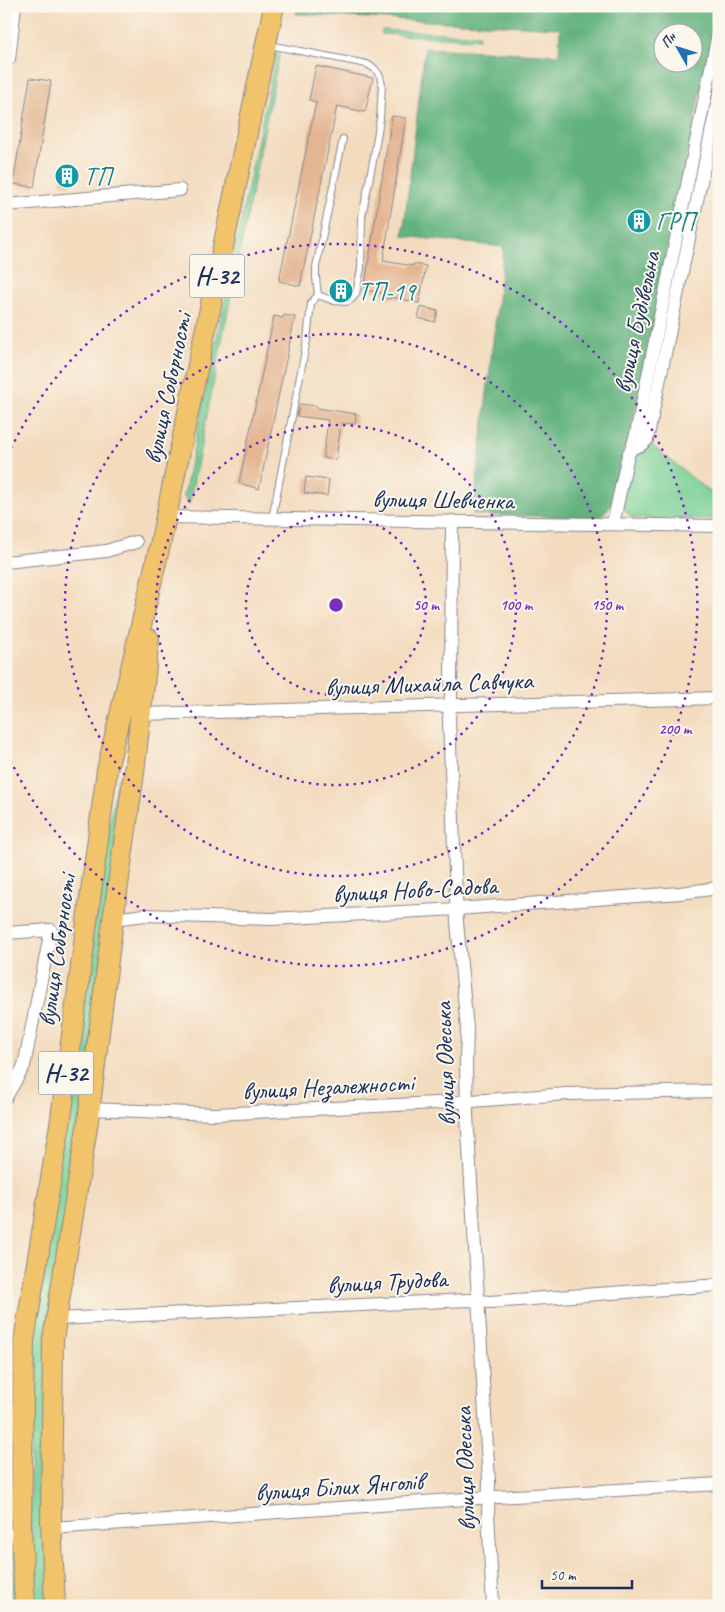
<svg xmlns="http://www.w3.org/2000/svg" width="725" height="1612" font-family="Caveat,sans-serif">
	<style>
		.green { fill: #78d095; stroke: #4a807a }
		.forest { fill: #62b27e; stroke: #3e706e; fill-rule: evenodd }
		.building { fill: #e4b592 }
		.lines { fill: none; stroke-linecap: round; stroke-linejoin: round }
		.lane-casing { stroke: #87858e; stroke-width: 8 }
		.street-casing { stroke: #87858e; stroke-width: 14 }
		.primary-casing { stroke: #87858e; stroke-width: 22 }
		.lane { stroke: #fff; stroke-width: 6 }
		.street { stroke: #fff; stroke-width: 12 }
		.primary { stroke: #f1c36a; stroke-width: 20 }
		.ring { fill: none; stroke: #7b2cbf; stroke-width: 2.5; stroke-dasharray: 2.5 5 }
		.labels { text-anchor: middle; stroke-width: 4; stroke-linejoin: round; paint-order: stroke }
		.shield { fill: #fbf7ec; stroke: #5e6b89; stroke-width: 1 }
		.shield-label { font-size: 24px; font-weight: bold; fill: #1b2f5e }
		.culture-label { font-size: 25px; fill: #0d838f; stroke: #fbf7ec; text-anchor: start }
		.street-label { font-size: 25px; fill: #1b2f5e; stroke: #fbf7ec }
		.centre { fill: #7b2cbf; stroke: #fbf7ec; stroke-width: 2.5 }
		.ring-label { font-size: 15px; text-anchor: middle; font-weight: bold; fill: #7b2cbf; stroke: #fbf7ec; stroke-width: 4; stroke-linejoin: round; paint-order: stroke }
	</style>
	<rect width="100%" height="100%" fill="#fbf7ec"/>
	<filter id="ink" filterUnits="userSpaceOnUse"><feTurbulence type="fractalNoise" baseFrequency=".02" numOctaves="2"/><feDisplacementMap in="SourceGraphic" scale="10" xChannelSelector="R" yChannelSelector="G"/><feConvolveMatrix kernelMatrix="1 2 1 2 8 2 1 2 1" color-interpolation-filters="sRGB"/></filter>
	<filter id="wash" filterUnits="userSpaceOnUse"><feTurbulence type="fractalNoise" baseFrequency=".0096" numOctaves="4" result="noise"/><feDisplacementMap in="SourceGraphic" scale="20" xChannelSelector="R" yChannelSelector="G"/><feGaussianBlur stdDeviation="1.12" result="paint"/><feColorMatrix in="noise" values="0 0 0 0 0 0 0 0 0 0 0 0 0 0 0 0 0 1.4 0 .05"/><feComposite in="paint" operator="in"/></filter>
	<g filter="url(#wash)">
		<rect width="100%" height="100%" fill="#f3dbbe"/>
		<path class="green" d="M382,30L479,35V39L382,34Z
			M280,52L189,504L184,496L276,53Z
			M650,444L719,499V519L632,518L622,506L633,454Z
			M122,776H125L82,1119L46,1337L48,1606H33L30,1519L31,1338L92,917L117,781L118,777Z
			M6,1543L14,1550V1606H6Z"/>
		<path class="forest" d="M298,6H718L629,440L623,451L612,504L601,517L473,515L504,247L403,236L425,48L559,55L560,28L296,14ZM662,32H692V62H662Z"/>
		<g id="blocks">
			<path class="building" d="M316,66L373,78L365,112L337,106L300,286L279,281L316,102L309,100Z
				M30,78L51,81L34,187L13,184Z
				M392,116L406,118L383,261L413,266V264L426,266L419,303L391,297L390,299L382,297V293L364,290Z
				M63,165L74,167L71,186L60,184Z
				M634,214L645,216L643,229L632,227Z
				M333,284L350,288L349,295L345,297L331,294Z
				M421,307L438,311L435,322L418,318Z
				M284,315L295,317L259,489L239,483L274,316L283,318Z
				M300,404L317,406V408L356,414L355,424L341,423L336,460L323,458L328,420L297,416Z
				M306,477L329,480L327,496L304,493Z"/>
		</g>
	</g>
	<g filter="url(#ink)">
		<use href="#blocks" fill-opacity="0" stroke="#87858e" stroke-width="1"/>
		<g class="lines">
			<defs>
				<path id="lane" d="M269,45L367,64L375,69L380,76L382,85L380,119L374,156L362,217L361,268L356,294L352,299L346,302L334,301L318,295
					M272,519L307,340L311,303L318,295L316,278V267L343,139"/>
				<path id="street" d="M6,59H9L15,6
					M6,205L180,190
					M632,448L641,445L647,440L719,95
					M166,517L719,526
					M452,521L451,696L449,719L457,922L467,1029L466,1063L467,1115L489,1481L488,1514L493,1606
					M613,524L628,455L632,448L636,434L719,29
					M6,562L106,551L136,542
					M141,714L719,698
					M113,919L145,915L272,919L457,909L680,893L719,888
					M6,933L51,930L24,1066L6,1097
					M89,1109L215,1114L457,1102L566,1094L719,1091
					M56,1319L468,1300L490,1302L719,1285
					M52,1528L480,1498L719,1484
					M6,1535L22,1534"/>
				<path id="primary" d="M25,1606L21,1526L24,1341L61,1118L107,770L160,545L274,6
					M55,1606L51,1521L53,1339L88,1121L113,920L134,773L149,639"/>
			</defs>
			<use href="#lane" class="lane-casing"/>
			<use href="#street" class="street-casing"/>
			<use href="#primary" class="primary-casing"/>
			<use href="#lane" class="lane"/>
			<use href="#street" class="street"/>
			<use href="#primary" class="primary"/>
		</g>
	</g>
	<g class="ring">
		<circle cx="336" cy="605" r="90"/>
		<circle cx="336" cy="605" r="180"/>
		<circle cx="336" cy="605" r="271"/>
		<path d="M8 455A361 361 0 1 1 8 755"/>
	</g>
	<defs>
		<symbol id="building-disc" viewBox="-11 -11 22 22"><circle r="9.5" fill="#0f9aa8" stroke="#fbf7ec"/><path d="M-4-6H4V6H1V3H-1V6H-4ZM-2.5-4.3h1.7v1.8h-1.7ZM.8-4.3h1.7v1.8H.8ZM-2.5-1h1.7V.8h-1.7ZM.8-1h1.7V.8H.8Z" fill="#fff"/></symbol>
	</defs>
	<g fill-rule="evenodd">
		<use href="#building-disc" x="53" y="162" width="28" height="28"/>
		<use href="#building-disc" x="625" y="207" width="28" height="28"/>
		<use href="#building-disc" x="327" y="277" width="28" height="28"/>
	</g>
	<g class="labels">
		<g class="shield">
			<rect x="189.5" y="254.5" width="55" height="43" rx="4"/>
			<rect x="38.5" y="1051.5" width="55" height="43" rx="4"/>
		</g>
		<g class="shield-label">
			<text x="217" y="284">Н-32</text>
			<text x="66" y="1081">Н-32</text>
		</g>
		<g class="culture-label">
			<text x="84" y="185">ТП</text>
			<text x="656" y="230">ГРП</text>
			<text x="358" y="300">ТП-19</text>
		</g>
		<g class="street-label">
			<text transform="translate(636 322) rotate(-78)" y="9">вулиця Будівельна</text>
			<text transform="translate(167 388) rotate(-78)" y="9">вулиця Соборності</text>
			<text transform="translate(443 499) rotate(1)" y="9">вулиця Шевченка</text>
			<text transform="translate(429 683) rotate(-2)" y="9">вулиця Михайла Савчука</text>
			<text transform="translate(415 889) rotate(-3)" y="9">вулиця Ново-Садова</text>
			<text transform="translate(56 950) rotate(-82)" y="9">вулиця Соборності</text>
			<text transform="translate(444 1064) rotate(-92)" y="9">вулиця Одеська</text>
			<text transform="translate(328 1086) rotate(-3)" y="9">вулиця Незалежності</text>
			<text transform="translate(387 1281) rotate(-3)" y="9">вулиця Трудова</text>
			<text transform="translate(464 1469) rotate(-92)" y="9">вулиця Одеська</text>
			<text transform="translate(339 1486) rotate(-4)" y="9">вулиця Білих Янголів</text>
		</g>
	</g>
	<circle cx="336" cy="605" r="8" class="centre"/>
	<g class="ring-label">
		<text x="426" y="610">50 m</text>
		<text x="516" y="610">100 m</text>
		<text x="607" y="610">150 m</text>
		<text x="675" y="734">200 m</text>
	</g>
	<rect width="725" height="1612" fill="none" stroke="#fbf7ec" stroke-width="25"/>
	<g transform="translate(678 48) rotate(309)"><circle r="24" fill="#fbf7ec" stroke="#a1a7b3"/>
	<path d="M0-4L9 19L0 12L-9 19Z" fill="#1f6fb2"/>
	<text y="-8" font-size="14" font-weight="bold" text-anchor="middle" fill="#1b2f5e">Пн</text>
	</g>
	<path d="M542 1580v8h90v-8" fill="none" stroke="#1b2f5e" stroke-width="2.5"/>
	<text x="550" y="1580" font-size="15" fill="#1b2f5e" stroke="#fbf7ec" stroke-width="4" paint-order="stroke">50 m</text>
</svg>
